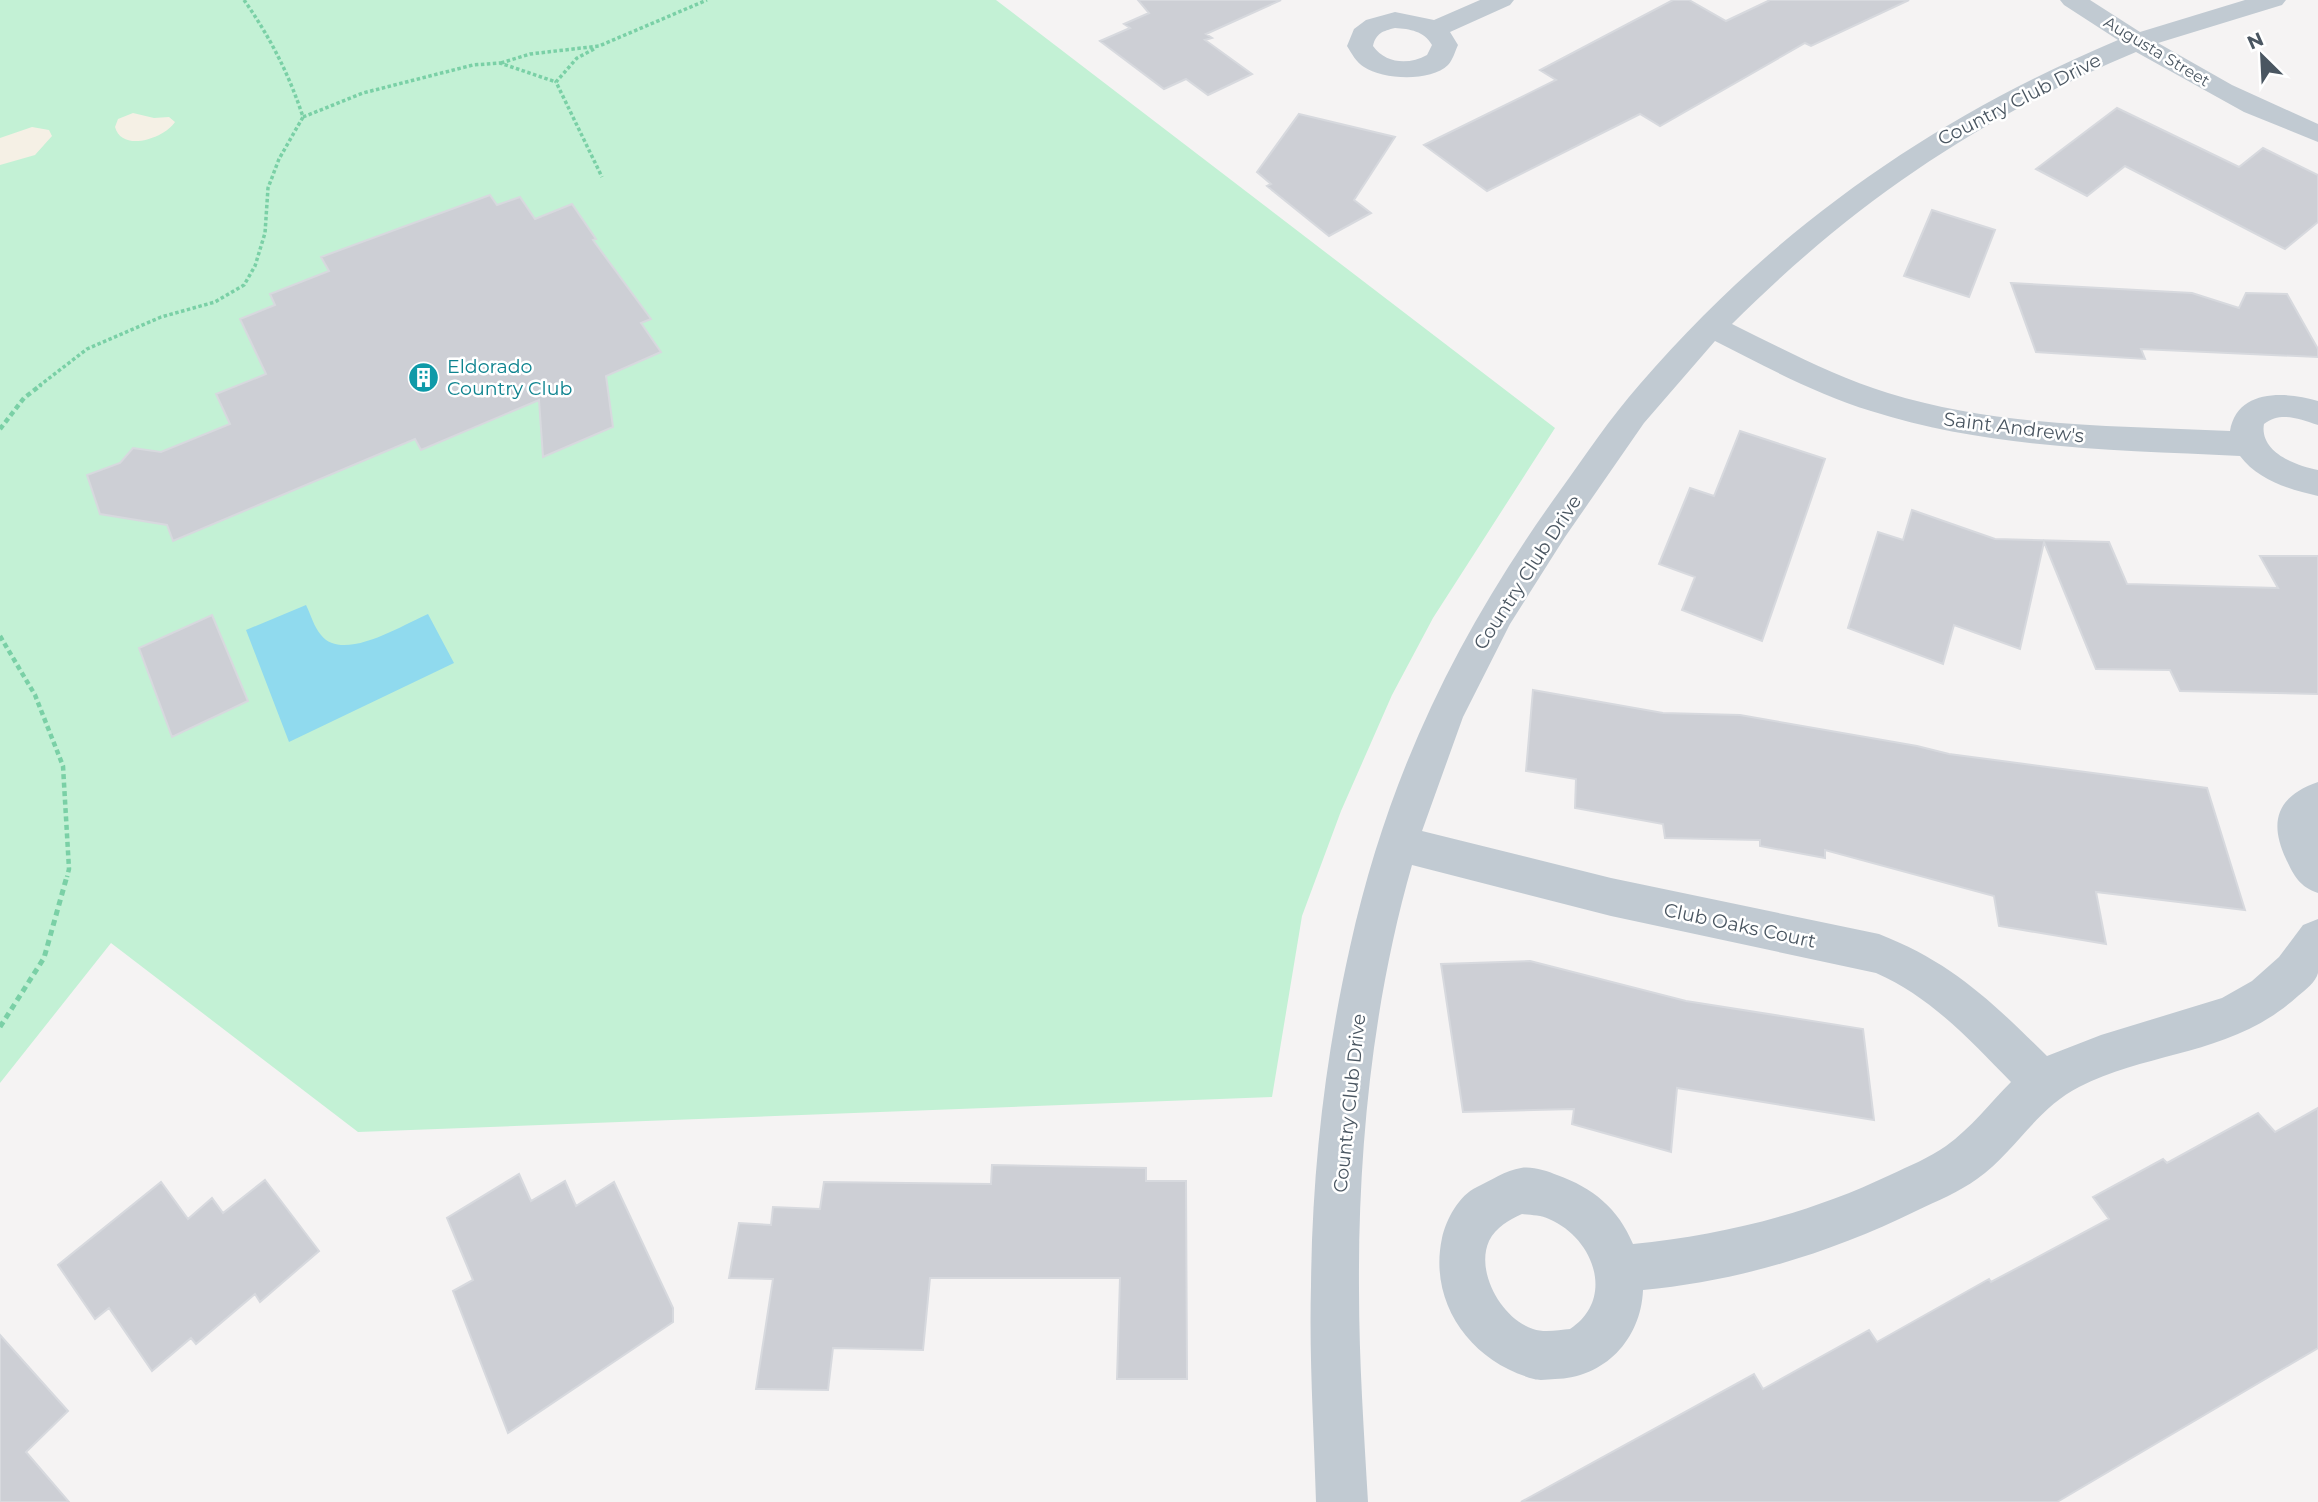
<svg xmlns="http://www.w3.org/2000/svg" width="2318" height="1502" font-family="Montserrat,sans-serif">
	<style>
		.green { fill: #c3f1d5 }
		.sand { fill: #f5f0e5 }
		.water { fill: #90daee }
		.building { fill: #cdcfd5; stroke: #d7d9de; stroke-width: 2 }
		.lines { fill: none; stroke-linecap: round; stroke-linejoin: round }
		.path-far2 { stroke: #7ad0a6; stroke-width: 3.5; stroke-dasharray: 3.5 2.5; stroke-linecap: butt }
		.path-far1 { stroke: #7ad0a6; stroke-width: 4.5; stroke-dasharray: 5 3.5; stroke-linecap: butt }
		.path { stroke: #7ad0a6; stroke-width: 5; stroke-dasharray: 6 4.5; stroke-linecap: butt }
		.street { fill: #c1cad2; fill-rule: evenodd }
		.labels { text-anchor: middle; stroke-width: 5; stroke-linejoin: round; paint-order: stroke }
		.far-street-label { font-size: 16px; fill: #4a5661; stroke: #fff }
		.street-label { font-size: 19px; fill: #4a5661; stroke: #fff }
		.culture-label { font-size: 19px; fill: #0d838f; stroke: #fff; text-anchor: start }
	</style>
	<rect width="100%" height="100%" fill="#f5f3f3"/>
	<path class="green" d="M0,0H996L1555,428L1433,618L1392,695L1341,811L1302,916L1272,1097L358,1132L111,943L0,1083Z"/>
	<path class="sand" d="M133,113L154,118L169,117L175,122C165,138 122,153 115,127L118,119Z
		M32,127L49,130L52,136L35,155L0,165V138Z"/>
	<path class="water" d="M306,605C311,615 314,627 321,635C343,663 402,625 428,614L454,663L289,742L246,630Z"/>
	<path class="building" d="M1138,0H1281L1206,34L1212,38L1205,40L1252,74L1208,95L1186,79L1164,89L1100,41L1130,28L1124,24L1149,13Z
		M1673,0H1689L1726,21L1770,0H1909L1811,46L1805,43L1660,126L1640,114L1487,191L1424,145L1556,80L1540,70Z
		M2117,108L2239,167L2263,148L2318,175V222L2285,249L2125,166L2087,196L2036,169Z
		M1299,114L1395,137L1354,200L1371,213L1329,236L1267,186L1271,184L1257,172Z
		M490,195L497,205L520,197L535,219L572,204L596,239L593,240L651,319L641,323L661,352L606,376L613,427L543,457L539,400L421,450L415,439L173,541L167,525L100,514L87,475L120,463L133,448L161,452L230,424L216,394L266,374L240,319L275,305L270,294L329,271L321,257Z
		M1932,210L1995,230L1969,297L1904,276Z
		M2011,283L2192,293L2239,308L2246,293L2287,294L2318,349V357L2141,349L2145,359L2036,352Z
		M1740,431L1825,459L1762,641L1682,610L1695,577L1659,564L1690,488L1714,496Z
		M1912,510L1995,539L2109,542L2127,584L2278,588L2260,556H2318V694L2180,691L2170,670L2096,669L2044,542L2020,649L1954,625L1943,664L1848,628L1878,532L1903,540Z
		M212,615L248,701L172,737L139,648Z
		M1533,690L1663,713L1740,715L1917,746L1949,754L2207,788L2245,910L2096,892L2106,944L1999,926L1994,896L1825,850V858L1760,846V840L1665,838L1663,824L1575,808L1576,779L1526,771Z
		M1530,961L1686,1001L1863,1029L1874,1120L1677,1088L1671,1152L1572,1124L1574,1109L1463,1112L1441,964Z
		M2318,1108V1348L2057,1502H1521L1754,1374L1763,1389L1869,1330L1877,1342L1989,1279L1991,1282L2109,1219L2093,1197L2163,1159L2167,1163L2258,1113L2275,1132Z
		M992,1165L1146,1168V1181H1186L1187,1379H1117L1120,1278H930L923,1350L833,1348L828,1390L756,1389L773,1279L729,1278L739,1223L771,1225L773,1207L820,1209L824,1182L991,1184Z
		M519,1174L531,1201L565,1181L576,1206L614,1182L673,1308V1322L508,1433L453,1291L473,1280L447,1218Z
		M265,1180L319,1251L260,1302L255,1294L196,1344L191,1338L152,1371L109,1308L95,1319L58,1265L161,1182L188,1219L212,1198L223,1213Z
		M0,1335L68,1411L26,1452L69,1502H0Z"/>
	<g class="lines">
		<path class="path-far2" d="M594,49L577,58L556,82L602,177
			M501,63L530,54L599,46L707,0
			M303,117L363,93L473,65L500,63L556,82
			M39,386L87,349L161,317L215,302L244,285L255,266L265,233L268,188L279,159L303,117C289,74 270,37 244,0"/>
		<path class="path-far1" d="M0,429L24,398L41,385
			M0,636L35,695L63,766L69,869L67,877"/>
		<path class="path" d="M0,1027L44,958L67,876"/>
		<path class="street" d="M1480,0H1514L1510,5L1450,32L1458,45C1455,51 1453,60 1448,65C1431,82 1383,80 1364,67C1356,62 1352,54 1347,46L1354,29L1366,20L1395,12L1434,20ZM1395,28C1410,29 1424,31 1432,45L1427,55C1409,65 1386,64 1373,46C1376,33 1383,31 1395,28Z
			M2060,0H2090L2140,32L2245,0H2286L2282,5L2158,43L2232,85L2318,124V142L2244,112L2136,52C1979,118 1853,203 1732,324C1783,349 1833,376 1888,393C1998,427 2115,426 2230,431C2237,389 2285,391 2318,401V425C2299,419 2281,411 2264,424C2259,452 2296,466 2318,470V496C2290,490 2258,480 2240,456C2115,450 1991,449 1871,411C1816,394 1766,367 1715,341L1644,423L1565,537L1510,624L1463,717L1422,831L1611,878L1879,934C1953,963 1992,1002 2047,1056L2101,1035L2222,998L2252,981L2279,957L2303,925L2318,919C2318,935 2318,957 2318,973C2316,982 2305,990 2298,996C2232,1056 2152,1050 2079,1087C2037,1108 2015,1152 1977,1179C1959,1192 1937,1201 1916,1211C1830,1253 1739,1281 1643,1290C1641,1340 1604,1378 1555,1379C1549,1379 1540,1381 1534,1379C1471,1362 1428,1303 1442,1238C1446,1220 1459,1195 1477,1187C1490,1181 1506,1170 1521,1168C1532,1166 1547,1171 1557,1175C1593,1188 1618,1208 1633,1244C1723,1235 1808,1214 1890,1175C1909,1166 1929,1158 1946,1146C1971,1128 1990,1103 2011,1082C1971,1041 1931,997 1876,973L1611,916L1412,865C1373,1001 1358,1148 1359,1290C1359,1361 1364,1431 1368,1502H1316C1314,1430 1309,1358 1311,1286C1312,1172 1325,1058 1350,947C1388,775 1457,634 1559,492C1585,456 1610,418 1640,384C1774,229 1930,119 2118,40L2064,5ZM1522,1214C1531,1215 1541,1215 1549,1219C1594,1238 1616,1299 1570,1329C1559,1330 1544,1333 1533,1329C1502,1319 1475,1272 1489,1241C1496,1227 1509,1220 1522,1214Z
			M2318,782V893C2300,887 2294,876 2286,859C2268,820 2278,796 2318,782Z"/>
	</g>
	<defs>
		<symbol id="building-disc" viewBox="-11 -11 22 22"><circle r="9.5" fill="#0f9aa8" stroke="#fff"/><path d="M-4-6H4V6H1V3H-1V6H-4ZM-2.5-4.3h1.7v1.8h-1.7ZM.8-4.3h1.7v1.8H.8ZM-2.5-1h1.7V.8h-1.7ZM.8-1h1.7V.8H.8Z" fill="#fff"/></symbol>
	</defs>
	<g fill-rule="evenodd">
		<use href="#building-disc" x="406" y="360" width="35" height="35"/>
	</g>
	<g class="labels">
		<g class="far-street-label">
			<text transform="translate(2157 51) rotate(31)" y="6">Augusta Street</text>
		</g>
		<g class="street-label">
			<text transform="translate(2019 99) rotate(-27)" y="7">Country Club Drive</text>
			<text transform="translate(2014 427) rotate(7)" y="7">Saint Andrew's</text>
			<text transform="translate(1527 572) rotate(-57)" y="7">Country Club Drive</text>
			<text transform="translate(1740 925) rotate(12)" y="7">Club Oaks Court</text>
			<text transform="translate(1349 1103) rotate(-84)" y="7">Country Club Drive</text>
		</g>
		<g class="culture-label">
			<text x="447" y="373">Eldorado<tspan x="447" dy="22">Country Club</tspan></text>
		</g>
	</g>
	<g transform="translate(2262 56) rotate(336)" stroke="#ffffff" stroke-width="5" paint-order="stroke">
	<path d="M0-5L12 26L0 18L-12 26Z" fill="#4a5661"/>
	<text y="-10" font-size="19" font-weight="bold" text-anchor="middle" fill="#4a5661">N</text>
	</g>
</svg>
